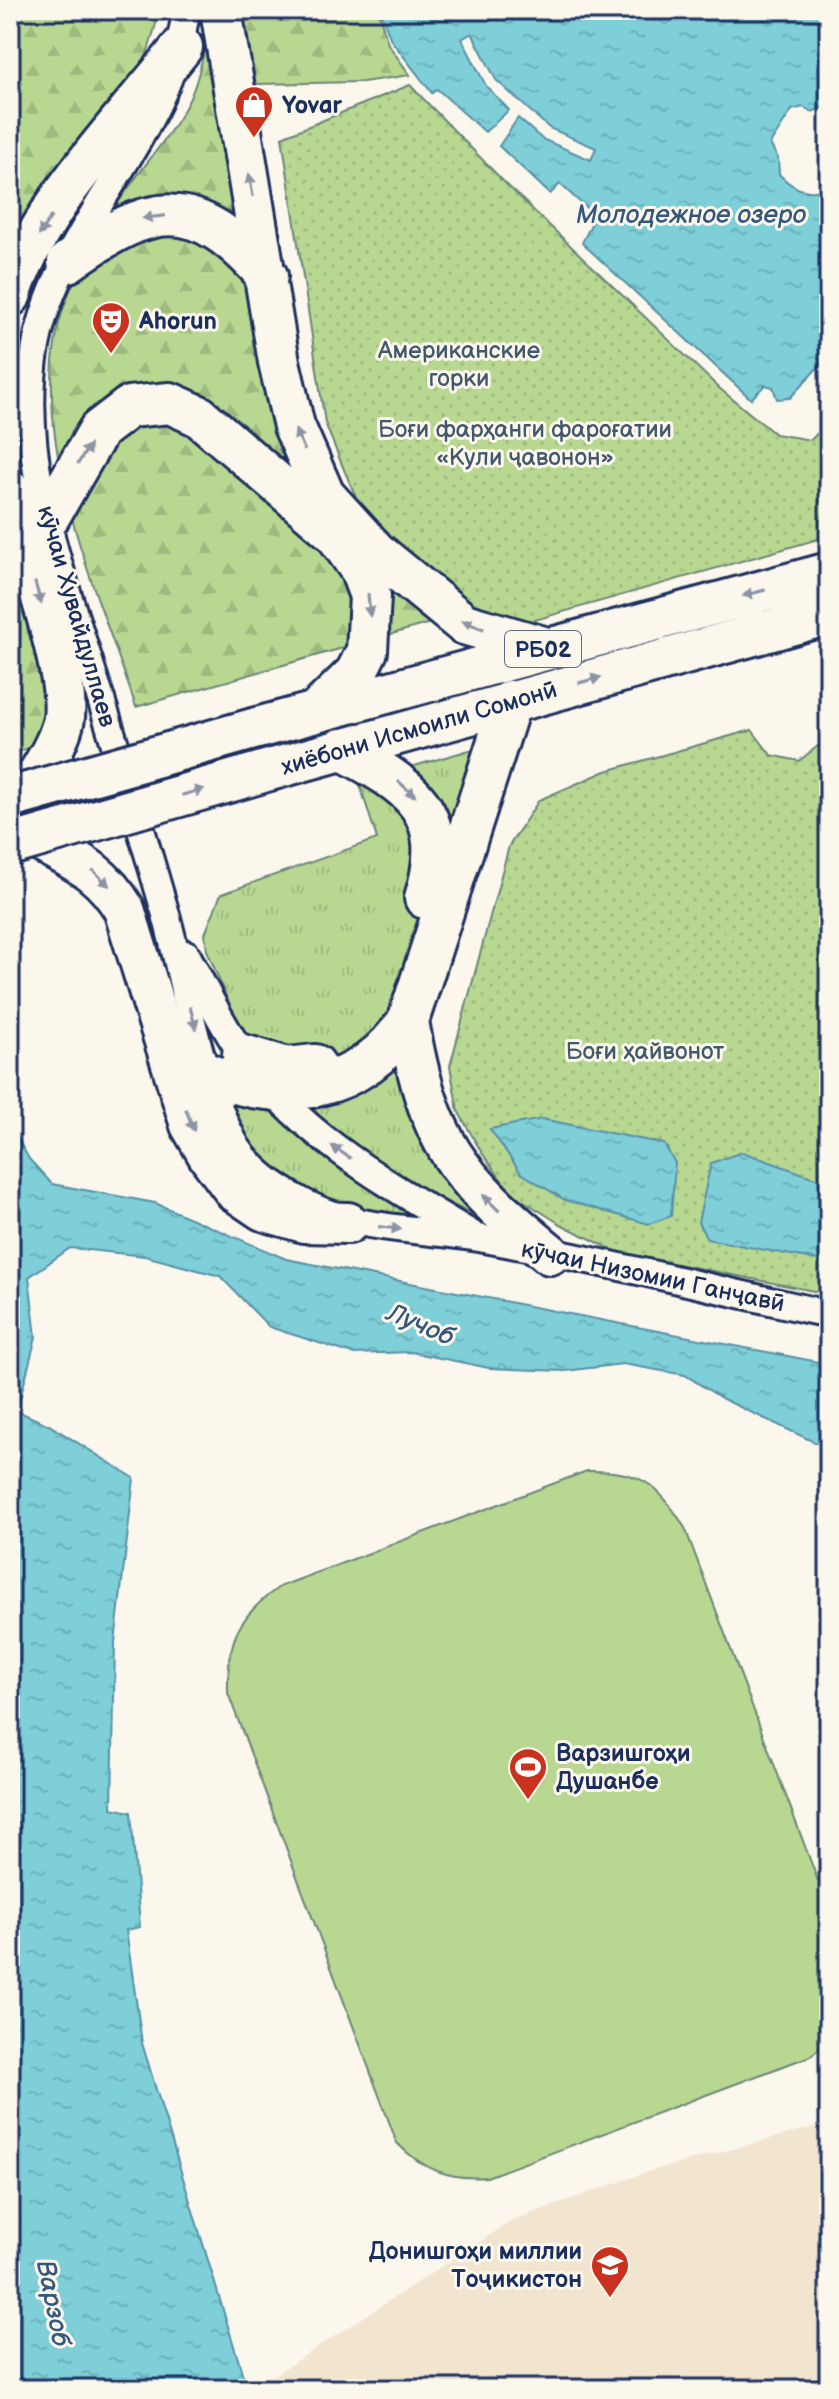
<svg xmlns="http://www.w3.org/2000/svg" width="839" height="2399" font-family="'Balsamiq Sans',sans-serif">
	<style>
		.built { fill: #f2e5d0 }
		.grass { fill: url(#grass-tufts); stroke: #6a8478; stroke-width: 2 }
		.forest { fill: url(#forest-firs); stroke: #6a8478; stroke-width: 2 }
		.park { fill: url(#park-dots); stroke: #6a8478; stroke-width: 2 }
		.pitch { fill: #b8d891; stroke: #6a8478; stroke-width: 2 }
		.water { fill: url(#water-ripples); stroke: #568fa7; stroke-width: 2 }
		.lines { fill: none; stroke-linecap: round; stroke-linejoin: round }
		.minor-casing { stroke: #1b2f5e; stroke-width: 32 }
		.highway-casing { stroke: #1b2f5e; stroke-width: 46 }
		.minor { stroke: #fbf7ec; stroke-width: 26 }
		.highway { stroke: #fbf7ec; stroke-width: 40 }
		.highway-bridge-casing { stroke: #1b2f5e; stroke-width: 46; stroke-linecap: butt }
		.highway-bridge { stroke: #fbf7ec; stroke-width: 40 }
		.oneway { fill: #8b93a5 }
		.labels { text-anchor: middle; stroke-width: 6; stroke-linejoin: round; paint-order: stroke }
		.shield { fill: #fbf7ec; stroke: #5e6b89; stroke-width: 2 }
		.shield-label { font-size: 22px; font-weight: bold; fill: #1b2f5e }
		.poi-label { font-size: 24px; font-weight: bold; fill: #1b2f5e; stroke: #fbf7ec; text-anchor: start }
		.park-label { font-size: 24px; fill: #42596b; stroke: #fbf7ec }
		.street-label { font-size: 24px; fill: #1b2f5e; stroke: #fbf7ec }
		.water-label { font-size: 26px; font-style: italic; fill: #34577c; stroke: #fbf7ec }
	</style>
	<defs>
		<pattern id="grass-tufts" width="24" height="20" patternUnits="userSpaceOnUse" patternTransform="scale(2)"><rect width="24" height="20" fill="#b8d891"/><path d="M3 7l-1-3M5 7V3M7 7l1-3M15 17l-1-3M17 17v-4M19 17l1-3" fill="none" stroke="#9eba7f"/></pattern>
		<pattern id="forest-firs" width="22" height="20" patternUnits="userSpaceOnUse" patternTransform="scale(2)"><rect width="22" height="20" fill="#b8d891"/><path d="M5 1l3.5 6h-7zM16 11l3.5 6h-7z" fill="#9eba7f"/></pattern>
		<pattern id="park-dots" width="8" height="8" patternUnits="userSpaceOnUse" patternTransform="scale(2)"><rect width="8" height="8" fill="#b8d891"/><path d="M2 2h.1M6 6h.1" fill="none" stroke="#9eba7f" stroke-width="1.8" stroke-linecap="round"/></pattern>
		<pattern id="water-ripples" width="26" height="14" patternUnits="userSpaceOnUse" patternTransform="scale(2)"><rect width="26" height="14" fill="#7ecfd8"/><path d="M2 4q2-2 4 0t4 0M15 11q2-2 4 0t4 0" fill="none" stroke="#6cb2bc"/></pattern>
	</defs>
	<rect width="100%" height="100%" fill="#fbf7ec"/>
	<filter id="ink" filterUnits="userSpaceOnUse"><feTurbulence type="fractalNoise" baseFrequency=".0125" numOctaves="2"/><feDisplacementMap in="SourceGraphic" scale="16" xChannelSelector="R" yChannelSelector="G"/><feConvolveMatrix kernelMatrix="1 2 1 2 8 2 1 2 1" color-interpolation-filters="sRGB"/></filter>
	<g filter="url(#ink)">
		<path class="built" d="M829,2123V2389H274L270,2378L513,2220L647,2172Z"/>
		<path class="grass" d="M487,745L393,1019L318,1075L241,1034L207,950L205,934L221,894L377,839L359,782Z
			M393,1058L510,1228C424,1199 363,1154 293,1098Z
			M226,1092L269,1106L435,1223C370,1211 294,1206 250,1149C238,1135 233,1109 226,1092Z"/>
		<path class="forest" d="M10,10H160L141,75L10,286Z
			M240,10H378L388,44L410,75L363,82L256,84Z
			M207,38L290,433L441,620L136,707C98,593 35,459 56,338C63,295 85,259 106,222C130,179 166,145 188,102C198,82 202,59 207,38Z
			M10,501L61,685L52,741L10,754Z"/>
		<path class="park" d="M410,85L504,182L719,388L775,434L811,440L829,421V536L479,636L363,513L345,472L325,423L282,137Z
			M752,730L771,755L799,761L828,738L829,731V1294L617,1252L562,1225L511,1193L482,1153L458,1111L450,1066L509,846L539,800L606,771Z"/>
		<path class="pitch" d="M587,1471C641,1470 657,1483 685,1528L829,1910V2040L810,2056L487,2177C450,2180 423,2170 397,2143L228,1693C227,1641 237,1617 279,1587Z"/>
		<path class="water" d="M380,10H829V105L812,112L803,107L792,110L770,144L778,158L779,174C793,189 810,197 829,186V355L790,398L777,399L773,387L765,385L751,399L582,243L595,216L560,184L550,194L499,146L518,118L542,139L591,160L596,148L549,128L496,80L472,33L462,39L486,86L509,110L485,132L437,89L432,93L391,40Z
			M542,1119L664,1144L675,1163L671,1216L649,1224L565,1200L521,1173L490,1129Z
			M10,1125L29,1159L52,1184L155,1203L286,1259L829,1364V1449L723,1399L685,1375L623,1364L565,1371L489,1368L411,1352L353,1354L269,1327L220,1276L145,1256L70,1248L29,1277L36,1337L17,1411L49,1425L134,1478L115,1643L112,1808L131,1812L140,1927L126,1930L142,2043L247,2389H10Z
			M742,1152L829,1183V1262L707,1239L698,1222L711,1163Z"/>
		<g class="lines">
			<defs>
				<path id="minor" d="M186,10C171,140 55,227 35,352C18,462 61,570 93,674C118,753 142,832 165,911C186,987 197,1070 233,1140C245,1164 270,1183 292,1196C350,1232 414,1227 479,1238C596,1259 713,1289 829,1314
					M186,954C204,987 221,1024 243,1055C300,1136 388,1184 471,1234"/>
				<path id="highway" d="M221,10L279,362L294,426L324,495L376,552L464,624L547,648
					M68,262C152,202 194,193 267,276
					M10,296C39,204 123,123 182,47
					M10,491C23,541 74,681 63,723C56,749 39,772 26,794
					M46,522L99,430L129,407L170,403L199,416L335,533L360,569L370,596L367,651L356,673L316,712
					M257,728L829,573
					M341,749C411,786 452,811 425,898
					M273,769L829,614
					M35,838C73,860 100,869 124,909L191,1125L209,1156L235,1191L263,1210L304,1222L348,1223
					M408,1021C429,1143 456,1176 550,1254
					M243,1055L287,1068L315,1065
					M208,1074C284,1105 361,1091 408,1021L511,701"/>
			</defs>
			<use href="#minor" class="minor-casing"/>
			<use href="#highway" class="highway-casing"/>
			<use href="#minor" class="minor"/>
			<use href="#highway" class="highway"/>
			<defs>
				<path id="highway-bridge" d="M10,798L257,728
					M10,845L273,769"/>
			</defs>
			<use href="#highway-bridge" class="highway-bridge-casing"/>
			<use href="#highway-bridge" class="highway-bridge"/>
		</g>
		<defs><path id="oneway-solid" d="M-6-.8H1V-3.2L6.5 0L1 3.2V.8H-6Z" transform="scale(2)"/></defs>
		<g class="oneway">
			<use href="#oneway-solid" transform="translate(251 185) rotate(-100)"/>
			<use href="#oneway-solid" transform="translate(154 217) rotate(173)"/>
			<use href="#oneway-solid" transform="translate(45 226) rotate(122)"/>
			<use href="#oneway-solid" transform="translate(300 440) rotate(-114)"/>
			<use href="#oneway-solid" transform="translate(84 454) rotate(-58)"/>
			<use href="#oneway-solid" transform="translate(38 593) rotate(74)"/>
			<use href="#oneway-solid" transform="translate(754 593) rotate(165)"/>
			<use href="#oneway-solid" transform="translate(369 605) rotate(85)"/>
			<use href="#oneway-solid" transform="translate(473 625) rotate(-159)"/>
			<use href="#oneway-solid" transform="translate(590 680) rotate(-15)"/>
			<use href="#oneway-solid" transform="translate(407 789) rotate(42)"/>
			<use href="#oneway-solid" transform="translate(193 792) rotate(-16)"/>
			<use href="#oneway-solid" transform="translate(101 878) rotate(44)"/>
			<use href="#oneway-solid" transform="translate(193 1018) rotate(75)"/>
			<use href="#oneway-solid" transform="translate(190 1120) rotate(69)"/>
			<use href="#oneway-solid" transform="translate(341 1152) rotate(-146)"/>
			<use href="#oneway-solid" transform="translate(491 1203) rotate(-135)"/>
			<use href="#oneway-solid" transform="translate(390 1228) rotate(7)"/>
		</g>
	</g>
	<defs>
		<symbol id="shop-pin" viewBox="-11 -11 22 30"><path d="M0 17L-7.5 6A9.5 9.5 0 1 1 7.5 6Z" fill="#c8321e" stroke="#fbf7ec"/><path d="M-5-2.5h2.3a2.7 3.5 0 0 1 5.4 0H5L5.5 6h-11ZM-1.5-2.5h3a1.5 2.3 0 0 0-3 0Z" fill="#fff"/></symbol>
		<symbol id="theatre-pin" viewBox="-11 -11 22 30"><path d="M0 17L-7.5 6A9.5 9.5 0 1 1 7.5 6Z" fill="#c8321e" stroke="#fbf7ec"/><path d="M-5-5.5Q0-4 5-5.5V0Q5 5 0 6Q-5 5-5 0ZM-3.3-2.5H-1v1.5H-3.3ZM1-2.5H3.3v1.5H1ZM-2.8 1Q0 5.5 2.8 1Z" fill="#fff"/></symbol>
		<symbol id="stadium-pin" viewBox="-11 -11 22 30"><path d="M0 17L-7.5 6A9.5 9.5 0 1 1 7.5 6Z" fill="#c8321e" stroke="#fbf7ec"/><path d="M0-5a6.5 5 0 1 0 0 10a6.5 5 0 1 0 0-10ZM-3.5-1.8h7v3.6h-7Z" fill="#fff"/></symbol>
		<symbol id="university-pin" viewBox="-11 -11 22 30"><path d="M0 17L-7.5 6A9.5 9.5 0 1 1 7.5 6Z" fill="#c8321e" stroke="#fbf7ec"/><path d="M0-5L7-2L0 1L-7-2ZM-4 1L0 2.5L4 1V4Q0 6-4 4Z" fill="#fff"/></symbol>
	</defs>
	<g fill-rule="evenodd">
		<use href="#shop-pin" x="232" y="83" width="44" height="60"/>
		<use href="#theatre-pin" x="89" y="299" width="44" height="60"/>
		<use href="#stadium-pin" x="506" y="1745" width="44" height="60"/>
		<use href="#university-pin" x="588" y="2243" width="44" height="60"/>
	</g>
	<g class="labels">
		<rect class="shield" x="505" y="631" width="76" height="36" rx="6"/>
		<g class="shield-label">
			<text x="543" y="657">РБ02</text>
		</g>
		<g class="poi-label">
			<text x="282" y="113">Yovar</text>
			<text x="139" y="329">Ahorun</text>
			<text x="556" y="1761">Варзишгоҳи<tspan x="556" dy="28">Душанбе</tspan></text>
			<text x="582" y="2259" text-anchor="end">Донишгоҳи миллии<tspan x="582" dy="28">Тоҷикистон</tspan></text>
		</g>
		<g class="park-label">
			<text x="459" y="358">Американские<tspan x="459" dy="28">горки</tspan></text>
			<text x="525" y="437">Боғи фарҳанги фароғатии<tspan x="525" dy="28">«Кули ҷавонон»</tspan></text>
			<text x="645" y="1059">Боғи ҳайвонот</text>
		</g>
		<g class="street-label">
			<text transform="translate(77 616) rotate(74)" y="8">кӯчаи Хувайдуллаев</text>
			<text transform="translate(419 728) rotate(-16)" y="8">хиёбони Исмоили Сомонӣ</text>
			<text transform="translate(653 1276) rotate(12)" y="8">кӯчаи Низомии Ганҷавӣ</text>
		</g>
		<g class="water-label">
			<text x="691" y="223">Молодежное озеро</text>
			<text transform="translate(421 1324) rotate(23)" y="9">Лучоб</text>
			<text transform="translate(54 2303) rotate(79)" y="9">Варзоб</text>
		</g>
	</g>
	<rect width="839" height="2399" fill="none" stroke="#fbf7ec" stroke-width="40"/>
	<rect x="20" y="20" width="799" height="2359" fill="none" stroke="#1b2f5e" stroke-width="3" filter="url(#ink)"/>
</svg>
